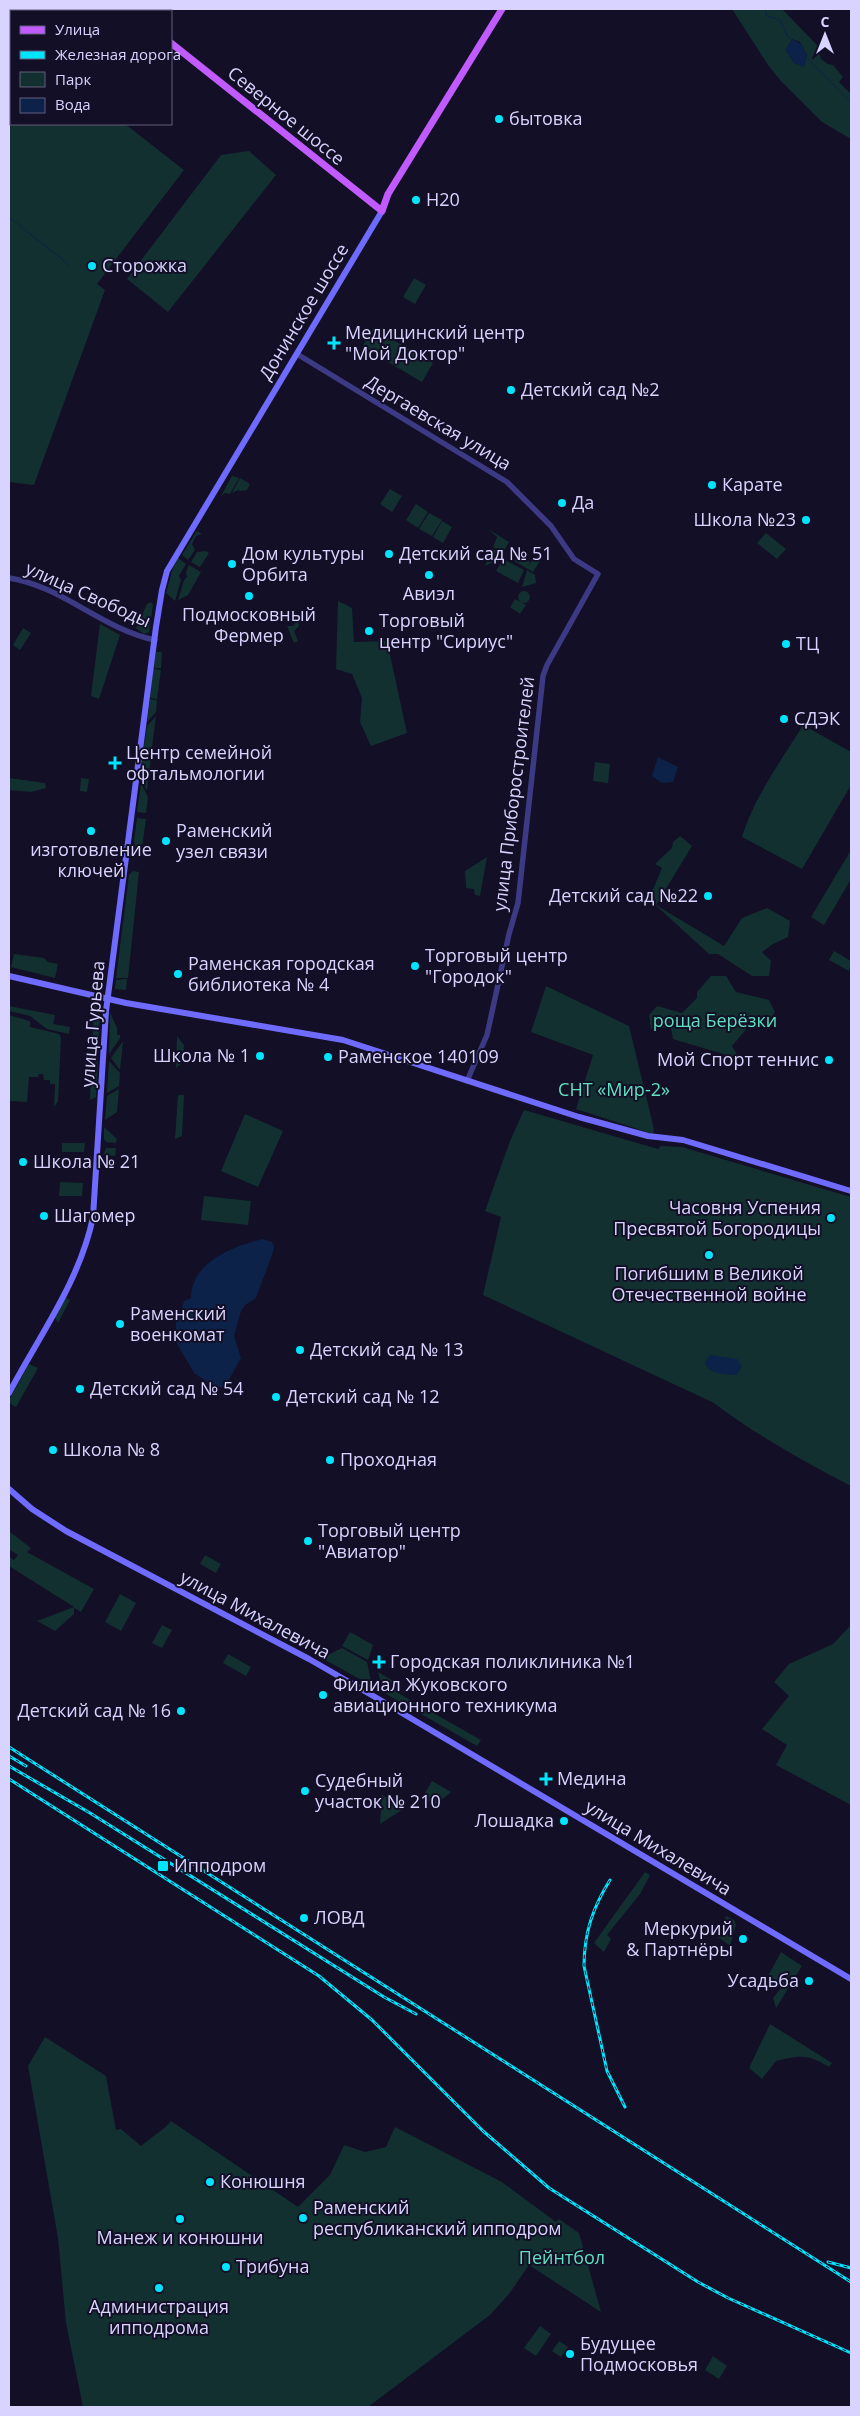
<svg xmlns="http://www.w3.org/2000/svg" width="860" height="2416" font-family="'Open Sans',sans-serif">
	<style>
		.green { fill: #12302f; fill-rule: evenodd }
		.water { fill: #0c2248 }
		.lines { fill: none; stroke-linecap: round; stroke-linejoin: round }
		.stream { stroke: #0c2248; stroke-width: 1 }
		.tertiary { stroke: #3d3a85; stroke-width: 5.5 }
		.secondary { stroke: #6f6bff; stroke-width: 6 }
		.primary { stroke: #c25bff; stroke-width: 7 }
		.rail-casing { stroke: #00e5ff; stroke-width: 3 }
		.rail { stroke: #130f26; stroke-width: 1; stroke-dasharray: 4; stroke-linecap: butt }
		.poi-dot { fill: #00e5ff; stroke: #130f26; stroke-width: 2 }
		.labels { text-anchor: middle; stroke-width: 4; stroke-linejoin: round; paint-order: stroke }
		.street-label { font-size: 18px; fill: #d9d4ff; stroke: #130f26 }
		.poi-label { font-size: 18px; fill: #d9d4ff; stroke: #130f26; text-anchor: start }
		.park-label { font-size: 18px; fill: #5fe0c0; stroke: #130f26 }
	</style>
	<rect width="100%" height="100%" fill="#130f26"/>
	<path class="green" d="M732,9H782L817,45L821,59L828,64L833,65L843,77L839,82L851,94V139L822,122L781,81L768,65ZM792,39L800,42L807,55L804,66L794,63L786,50Z
		M9,14L11,16V124H125L184,170L97,284L105,290L34,485L9,482Z
		M249,151L276,175L168,312L127,279L221,155Z
		M414,278L426,285L415,304L403,297Z
		M373,328L433,363L422,382L362,347Z
		M232,476L239,478L230,494L225,493L221,496Z
		M240,478L250,484L247,490L240,491L238,490L232,493Z
		M390,489L402,496L392,512L380,504Z
		M416,504L428,512L418,528L406,520Z
		M209,511L197,531L202,534L196,536L192,544L195,550L188,560L182,555Z
		M429,513L442,520L432,536L419,529Z
		M442,521L452,527L443,543L433,537Z
		M488,529L509,542L503,553L493,547L497,537Z
		M766,533L786,549L777,559L757,543Z
		M492,549L502,554L498,560L485,566Z
		M206,551L209,553L200,567L191,562L197,552Z
		M518,555L530,562L527,567L535,557L540,561L533,572L514,561Z
		M178,558L186,564L179,576L181,580L175,601L166,593L173,568Z
		M503,559L524,570L518,583L496,571Z
		M189,565L201,572L188,595L178,600L184,580L187,577L186,572Z
		M527,570L535,575L536,583L522,587Z
		M518 597a6 6 0 1 1 12 0a6 6 0 1 1-12 0Z
		M515,599L526,605L520,614L510,607Z
		M338,601L352,608L354,642L387,641L407,733L371,746L360,722L362,698L352,674L336,669Z
		M151,602L153,605L149,632L144,634L136,628L147,604Z
		M298,620L299,626L294,631L298,641L294,643L287,626H293Z
		M100,624L120,635L99,699L91,696Z
		M23,628L31,633L20,650L13,645Z
		M156,652H162L161,668H154Z
		M153,669L161,670L157,699L150,698Z
		M150,699L157,700L156,712L147,722Z
		M156,716L151,755L143,754L147,726Z
		M803,725L851,752V785L802,869L742,837C754,797 781,761 803,725Z
		M143,755L151,757L147,791L140,778Z
		M595,762L610,764L608,783L593,781Z
		M9,778L45,783L46,788L31,792L9,790Z
		M81,778L89,779L87,792L80,791Z
		M141,783L148,797L146,813L137,812Z
		M137,818L146,819L142,848L135,847L134,840Z
		M680,836L692,846L656,905L724,946L742,918L767,908L790,921L788,937L773,944L762,952L771,961L769,976H752L718,954H709L649,899L662,868L655,864L672,848L673,842Z
		M851,850V879L824,925L811,917Z
		M487,857L480,896L475,895L474,889L466,888L465,871Z
		M133,871L139,872L128,978H116L129,875Z
		M834,951L851,961L849,971L829,960Z
		M14,954L44,958L48,962L58,964L55,978L11,967Z
		M711,976H726L736,992L769,1000L775,1012L767,1023L748,1027L732,1046L740,1059L673,1039L671,1028L651,1029L649,1015L657,1006L682,1013L697,998V992Z
		M127,979L126,990L115,989L116,980Z
		M546,986L629,1026L654,1129L653,1134L576,1109L593,1055L531,1032Z
		M94,1002L100,1014L96,1097L90,1100Z
		M9,1006L55,1015L53,1024L70,1027L69,1034L47,1029L30,1016L9,1011Z
		M110,1012L117,1028V1035H120V1038L109,1054Z
		M9,1015L30,1021V1027L59,1034L61,1038L58,1101L54,1107L55,1084H50V1080H44L43,1074H39L38,1077H29L27,1102L9,1101Z
		M177,1036L184,1045L183,1062L176,1068Z
		M123,1041L120,1070L111,1058Z
		M109,1061L120,1073L119,1086L107,1093Z
		M119,1089L117,1112L105,1120L107,1096Z
		M178,1095H184L182,1136L175,1139Z
		M524,1110L658,1149L661,1146L682,1147L851,1197V1486C804,1462 756,1435 714,1403L483,1295L501,1217L485,1211L510,1141Z
		M245,1114L283,1131L258,1187L221,1171Z
		M104,1127L117,1139L116,1143L106,1142L104,1139Z
		M62,1143H85L84,1152H62Z
		M106,1148H116L115,1156L103,1155Z
		M60,1182L83,1183L82,1196H59Z
		M204,1196L251,1201L248,1225L201,1220Z
		M65,1297L70,1300L58,1323L55,1318Z
		M29,1364L38,1368L16,1407L9,1403V1400Z
		M10,1532L31,1548L27,1552L94,1589L81,1612L74,1608V1614L55,1631L37,1621L74,1607L9,1566V1557L14,1560L18,1555L10,1550L9,1552Z
		M205,1555L221,1564L216,1573L200,1564Z
		M120,1594L136,1603L121,1631L105,1622Z
		M162,1625L172,1630L162,1648L152,1643Z
		M851,1625V1805L776,1765L787,1745L762,1729L789,1696L774,1682L789,1664L833,1644Z
		M350,1632L373,1645L368,1660L342,1646Z
		M342,1648L367,1662L372,1686L322,1658Z
		M228,1654L251,1667L246,1676L223,1663Z
		M378,1672L402,1686L398,1693L481,1740L477,1746L386,1694L390,1687L380,1680Z
		M432,1781L451,1792L435,1805L422,1798Z
		M382,1795L405,1808L380,1824Z
		M645,1872L650,1875L640,1894L607,1935L611,1939L604,1952L594,1943Z
		M726,1916L734,1920L736,1925L730,1946L718,1937Z
		M781,1952L802,1966L776,2008L773,1998L781,1988L768,1976Z
		M770,2024L832,2063L829,2067C808,2054 800,2055 776,2061L762,2079L749,2068Z
		M45,2037L106,2076L116,2130L121,2129L141,2146C149,2139 166,2128 171,2121L298,2207L330,2175L344,2145L365,2152L386,2147L395,2127L502,2182L556,2222L559,2219L579,2233L601,2312L529,2265L509,2294L490,2315L368,2407H83L66,2323L58,2238L28,2066Z
		M540,2326L551,2334L536,2356L524,2348Z
		M559,2341L568,2347L561,2357L552,2351Z
		M713,2356L727,2366L719,2379L705,2370Z"/>
	<path class="water" d="M792,39L801,44L807,55L804,67L794,63L786,50Z
		M658,757L678,767L673,782L662,783L652,776Z
		M263,1239L272,1242L274,1246L273,1252L256,1298L245,1305L241,1311L234,1336L241,1358L225,1387L216,1388L194,1373L175,1340L176,1324L184,1301L191,1298C191,1262 234,1246 263,1239Z
		M710,1355L737,1359L742,1366L737,1375C726,1375 709,1374 705,1363Z"/>
	<g class="lines">
		<path class="stream" d="M765,9L767,16L780,20L788,37L792,40
			M807,58L851,102
			M9,217L69,265"/>
		<path class="tertiary" d="M297,354L507,482L551,526L574,559L598,574L547,665L543,676L518,903L509,934L487,1035L467,1081
			M9,578C62,586 102,629 155,640"/>
		<path class="secondary" d="M9,976L126,1003L343,1040L579,1117L648,1136L683,1140L851,1191
			M9,1393C39,1336 80,1281 93,1217L106,1011L156,627L162,590L167,571L382,211
			M9,1489L32,1509L66,1531L309,1659L375,1697L851,1979"/>
		<path class="primary" d="M128,9L131,11
			M171,43L382,211L388,194L502,9"/>
		<defs>
			<path id="rail" d="M9,1747L851,2282
				M9,1756L26,1766
				M9,1766L90,1813L384,1997L416,2014
				M9,1779L319,1976L372,2020L483,2131L549,2188L698,2282L728,2298L851,2353
				M610,1880C593,1907 584,1933 584,1966L607,2071L625,2107
				M828,2262L851,2268"/>
		</defs>
		<use href="#rail" class="rail-casing"/>
		<use href="#rail" class="rail"/>
	</g>
	<g class="poi-dot">
		<circle cx="499" cy="119" r="5"/>
		<circle cx="416" cy="200" r="5"/>
		<circle cx="92" cy="266" r="5"/>
		<path d="M331.5 335.5h5v5h5v5h-5v5h-5v-5h-5v-5h5z"/>
		<circle cx="511" cy="390" r="5"/>
		<circle cx="712" cy="485" r="5"/>
		<circle cx="562" cy="503" r="5"/>
		<circle cx="806" cy="520" r="5"/>
		<circle cx="389" cy="554" r="5"/>
		<circle cx="232" cy="564" r="5"/>
		<circle cx="429" cy="575" r="5"/>
		<circle cx="249" cy="596" r="5"/>
		<circle cx="369" cy="631" r="5"/>
		<circle cx="786" cy="644" r="5"/>
		<circle cx="784" cy="719" r="5"/>
		<path d="M112.5 755.5h5v5h5v5h-5v5h-5v-5h-5v-5h5z"/>
		<circle cx="91" cy="831" r="5"/>
		<circle cx="166" cy="841" r="5"/>
		<circle cx="708" cy="896" r="5"/>
		<circle cx="415" cy="966" r="5"/>
		<circle cx="178" cy="974" r="5"/>
		<circle cx="260" cy="1056" r="5"/>
		<circle cx="328" cy="1057" r="5"/>
		<circle cx="829" cy="1060" r="5"/>
		<circle cx="23" cy="1162" r="5"/>
		<circle cx="44" cy="1216" r="5"/>
		<circle cx="831" cy="1218" r="5"/>
		<circle cx="709" cy="1255" r="5"/>
		<circle cx="120" cy="1324" r="5"/>
		<circle cx="300" cy="1350" r="5"/>
		<circle cx="80" cy="1389" r="5"/>
		<circle cx="276" cy="1397" r="5"/>
		<circle cx="53" cy="1450" r="5"/>
		<circle cx="330" cy="1460" r="5"/>
		<circle cx="308" cy="1541" r="5"/>
		<path d="M376.5 1654.5h5v5h5v5h-5v5h-5v-5h-5v-5h5z"/>
		<circle cx="323" cy="1695" r="5"/>
		<circle cx="181" cy="1711" r="5"/>
		<path d="M543.5 1771.5h5v5h5v5h-5v5h-5v-5h-5v-5h5z"/>
		<circle cx="305" cy="1791" r="5"/>
		<circle cx="564" cy="1821" r="5"/>
		<rect x="157" y="1860" width="12" height="12" rx="2.5"/>
		<circle cx="304" cy="1918" r="5"/>
		<circle cx="743" cy="1939" r="5"/>
		<circle cx="809" cy="1981" r="5"/>
		<circle cx="210" cy="2182" r="5"/>
		<circle cx="303" cy="2218" r="5"/>
		<circle cx="180" cy="2219" r="5"/>
		<circle cx="226" cy="2267" r="5"/>
		<circle cx="159" cy="2288" r="5"/>
		<circle cx="570" cy="2354" r="5"/>
	</g>
	<g class="labels">
		<g class="street-label">
			<text transform="translate(286 116) rotate(39)" y="6">Северное шоссе</text>
			<text transform="translate(304 312) rotate(-59)" y="6">Донинское шоссе</text>
			<text transform="translate(438 423) rotate(31)" y="6">Дергаевская улица</text>
			<text transform="translate(88 595) rotate(24)" y="6">улица Свободы</text>
			<text transform="translate(514 794) rotate(-83)" y="6">улица Приборостроителей</text>
			<text transform="translate(93 1024) rotate(-85)" y="6">улица Гурьева</text>
			<text transform="translate(255 1615) rotate(28)" y="6">улица Михалевича</text>
			<text transform="translate(658 1848) rotate(31)" y="6">улица Михалевича</text>
		</g>
		<g class="poi-label">
			<text x="509" y="125">бытовка</text>
			<text x="426" y="206">H20</text>
			<text x="102" y="272">Сторожка</text>
			<text x="345" y="339">Медицинский центр<tspan x="345" dy="21">"Мой Доктор"</tspan></text>
			<text x="521" y="396">Детский сад №2</text>
			<text x="722" y="491">Карате</text>
			<text x="572" y="509">Да</text>
			<text x="796" y="526" text-anchor="end">Школа №23</text>
			<text x="242" y="560">Дом культуры<tspan x="242" dy="21">Орбита</tspan></text>
			<text x="399" y="560">Детский сад № 51</text>
			<text x="429" y="600" text-anchor="middle">Авиэл</text>
			<text x="249" y="621" text-anchor="middle">Подмосковный<tspan x="249" dy="21">Фермер</tspan></text>
			<text x="379" y="627">Торговый<tspan x="379" dy="21">центр "Сириус"</tspan></text>
			<text x="796" y="650">ТЦ</text>
			<text x="794" y="725">СДЭК</text>
			<text x="126" y="759">Центр семейной<tspan x="126" dy="21">офтальмологии</tspan></text>
			<text x="176" y="837">Раменский<tspan x="176" dy="21">узел связи</tspan></text>
			<text x="91" y="856" text-anchor="middle">изготовление<tspan x="91" dy="21">ключей</tspan></text>
			<text x="698" y="902" text-anchor="end">Детский сад №22</text>
			<text x="425" y="962">Торговый центр<tspan x="425" dy="21">"Городок"</tspan></text>
			<text x="188" y="970">Раменская городская<tspan x="188" dy="21">библиотека № 4</tspan></text>
			<text x="250" y="1062" text-anchor="end">Школа № 1</text>
			<text x="338" y="1063">Раменское 140109</text>
			<text x="819" y="1066" text-anchor="end">Мой Спорт теннис</text>
			<text x="33" y="1168">Школа № 21</text>
			<text x="821" y="1214" text-anchor="end">Часовня Успения<tspan x="821" dy="21">Пресвятой Богородицы</tspan></text>
			<text x="54" y="1222">Шагомер</text>
			<text x="709" y="1280" text-anchor="middle">Погибшим в Великой<tspan x="709" dy="21">Отечественной войне</tspan></text>
			<text x="130" y="1320">Раменский<tspan x="130" dy="21">военкомат</tspan></text>
			<text x="310" y="1356">Детский сад № 13</text>
			<text x="90" y="1395">Детский сад № 54</text>
			<text x="286" y="1403">Детский сад № 12</text>
			<text x="63" y="1456">Школа № 8</text>
			<text x="340" y="1466">Проходная</text>
			<text x="318" y="1537">Торговый центр<tspan x="318" dy="21">"Авиатор"</tspan></text>
			<text x="390" y="1668">Городская поликлиника №1</text>
			<text x="333" y="1691">Филиал Жуковского<tspan x="333" dy="21">авиационного техникума</tspan></text>
			<text x="171" y="1717" text-anchor="end">Детский сад № 16</text>
			<text x="557" y="1785">Медина</text>
			<text x="315" y="1787">Судебный<tspan x="315" dy="21">участок № 210</tspan></text>
			<text x="554" y="1827" text-anchor="end">Лошадка</text>
			<text x="174" y="1872">Ипподром</text>
			<text x="314" y="1924">ЛОВД</text>
			<text x="733" y="1935" text-anchor="end">Меркурий<tspan x="733" dy="21">&amp; Партнёры</tspan></text>
			<text x="799" y="1987" text-anchor="end">Усадьба</text>
			<text x="220" y="2188">Конюшня</text>
			<text x="313" y="2214">Раменский<tspan x="313" dy="21">республиканский ипподром</tspan></text>
			<text x="180" y="2244" text-anchor="middle">Манеж и конюшни</text>
			<text x="236" y="2273">Трибуна</text>
			<text x="159" y="2313" text-anchor="middle">Администрация<tspan x="159" dy="21">ипподрома</tspan></text>
			<text x="580" y="2350">Будущее<tspan x="580" dy="21">Подмосковья</tspan></text>
		</g>
		<g class="park-label">
			<text x="715" y="1027">роща Берёзки</text>
			<text x="614" y="1096">СНТ «Мир-2»</text>
			<text x="562" y="2264">Пейнтбол</text>
		</g>
	</g>
	<rect width="860" height="2416" fill="none" stroke="#d9d4ff" stroke-width="20"/>
	<rect x="10" y="10" width="162" height="115" fill="#130f26" stroke="#625e7d"/>
	<rect x="20" y="26" width="25" height="8" fill="#c25bff" stroke="#625e7d"/>
	<text x="55" y="35" font-size="15" fill="#d9d4ff">Улица</text>
	<rect x="20" y="51" width="25" height="8" fill="#00e5ff" stroke="#625e7d"/>
	<text x="55" y="60" font-size="15" fill="#d9d4ff">Железная дорога</text>
	<rect x="20" y="72" width="25" height="15" fill="#12302f" stroke="#625e7d"/>
	<text x="55" y="85" font-size="15" fill="#d9d4ff">Парк</text>
	<rect x="20" y="98" width="25" height="15" fill="#0c2248" stroke="#625e7d"/>
	<text x="55" y="110" font-size="15" fill="#d9d4ff">Вода</text>
	<g transform="translate(825 35)" stroke="#130f26" stroke-width="4" paint-order="stroke">
	<path d="M0-4L9 19L0 12L-9 19Z" fill="#d9d4ff"/>
	<text y="-8" font-size="14" font-weight="bold" text-anchor="middle" fill="#d9d4ff">С</text>
	</g>
</svg>
